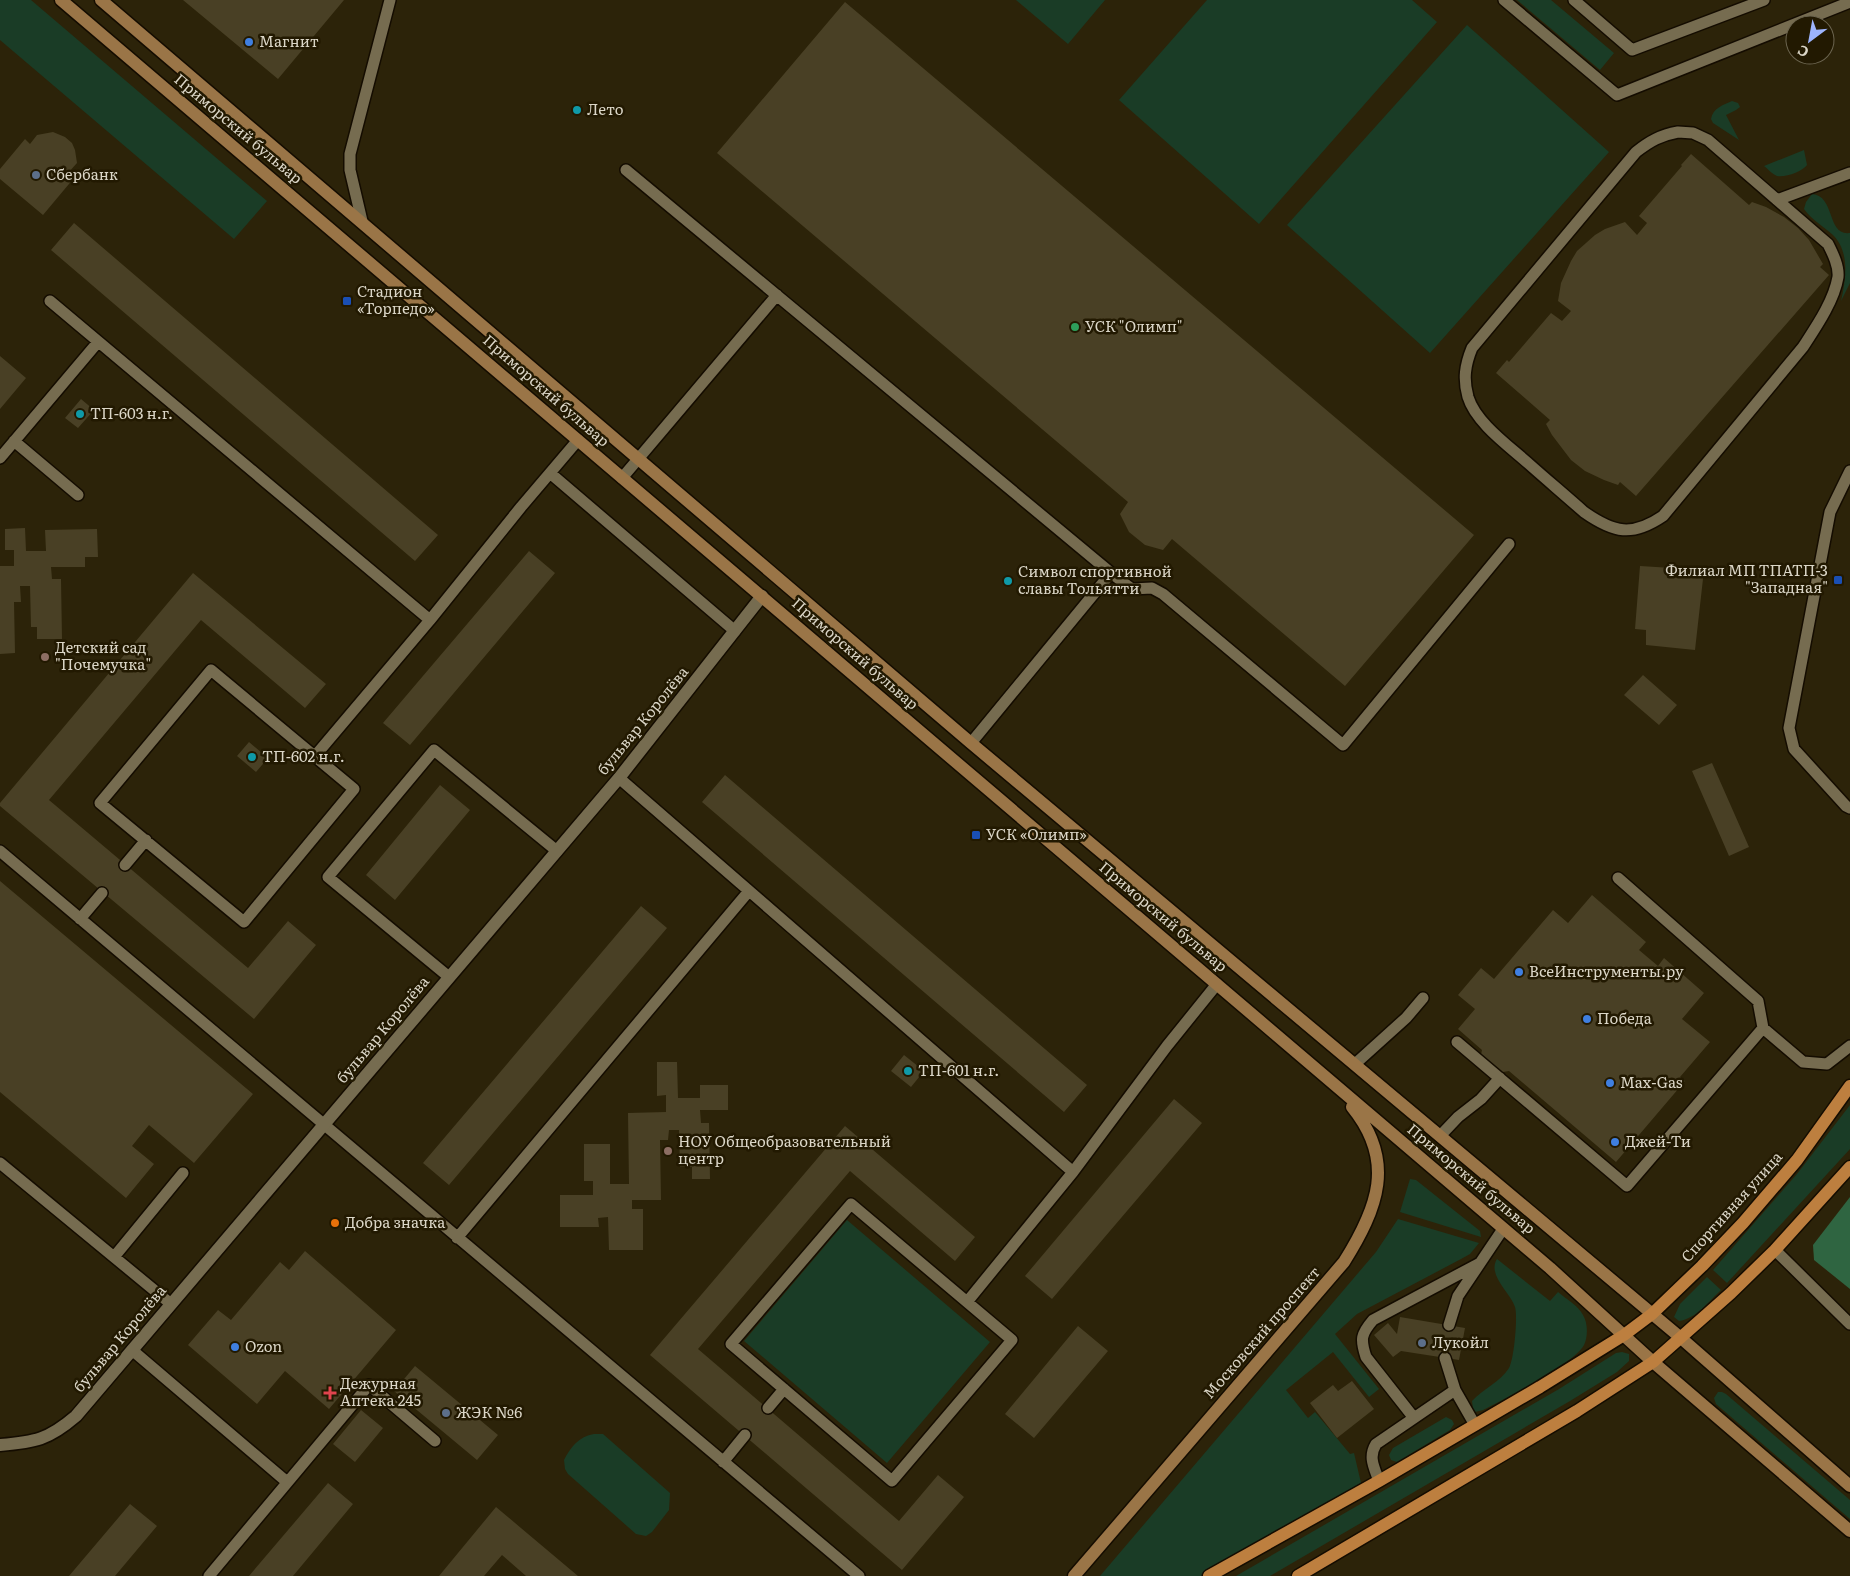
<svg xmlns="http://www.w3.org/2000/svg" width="1850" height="1576" font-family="Literata,serif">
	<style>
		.green { fill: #1a3c26 }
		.forest { fill: #2f6541 }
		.building { fill: #494025 }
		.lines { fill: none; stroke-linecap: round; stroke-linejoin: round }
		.lane-casing { stroke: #140c00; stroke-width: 14 }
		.street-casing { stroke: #140c00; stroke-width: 15 }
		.secondary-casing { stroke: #140c00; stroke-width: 15 }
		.primary-casing { stroke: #140c00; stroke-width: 15 }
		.lane { stroke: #766c50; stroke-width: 11 }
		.street { stroke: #766c50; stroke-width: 12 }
		.secondary { stroke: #9a7547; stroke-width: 12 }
		.primary { stroke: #bd7f3f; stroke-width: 12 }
		.shop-dot { fill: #3f7fe0; stroke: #221901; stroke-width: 2 }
		.culture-dot { fill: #0f9aa8; stroke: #221901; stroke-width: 2 }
		.service-dot { fill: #5c6f8a; stroke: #221901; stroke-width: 2 }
		.transit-dot { fill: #1a4fb4; stroke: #221901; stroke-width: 2 }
		.leisure-dot { fill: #2e9e5b; stroke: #221901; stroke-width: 2 }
		.education-dot { fill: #8d6e63; stroke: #221901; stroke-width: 2 }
		.food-dot { fill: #e8710a; stroke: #221901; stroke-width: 2 }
		.health-dot { fill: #e0444e; stroke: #221901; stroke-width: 2 }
		.labels { text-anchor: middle; stroke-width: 5; stroke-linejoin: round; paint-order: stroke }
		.poi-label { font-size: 15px; fill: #dbd6c7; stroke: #221901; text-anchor: start }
		.street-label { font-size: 15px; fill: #dbd6c7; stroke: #221901 }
	</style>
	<rect width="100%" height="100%" fill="#2c2309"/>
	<path class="green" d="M0,0H31L267,201L234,239L0,40Z
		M1016,0H1105L1068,44Z
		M1207,0H1412L1437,22L1259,224L1119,100Z
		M1517,0H1551L1614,53L1600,70Z
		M1467,25L1609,152L1430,353L1287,225Z
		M1732,101L1738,103L1740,107L1736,110L1726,115L1739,140L1713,123L1711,119C1713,108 1723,105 1732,101Z
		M1804,150L1807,165C1803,171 1785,178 1777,176C1772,174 1768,169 1764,166Z
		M1812,194C1836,196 1826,236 1850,233V283L1841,301C1846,279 1850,252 1833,235C1823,226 1812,220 1804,209L1806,202Z
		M1850,1105V1149L1727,1283L1713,1270L1797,1174Z
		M1410,1179L1416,1180L1480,1231L1481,1237L1400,1212Z
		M1398,1219L1479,1243L1470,1254L1461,1259L1357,1314L1335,1334L1379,1389L1369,1397L1333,1352L1286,1390L1308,1418L1315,1412L1350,1454L1354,1453L1361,1483L1203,1576H1100L1376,1252Z
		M847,1220L990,1342L887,1463L744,1341Z
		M1497,1259L1550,1301L1558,1292C1566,1299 1578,1305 1583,1315C1588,1323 1588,1337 1584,1345C1574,1364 1504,1399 1483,1410L1475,1412L1473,1409L1472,1401C1483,1389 1500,1382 1509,1368C1514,1360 1518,1316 1515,1307C1510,1292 1487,1275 1497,1259Z
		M1707,1277L1721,1290C1709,1301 1696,1319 1679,1321L1674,1317L1680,1304Z
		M1622,1352L1629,1354V1361L1617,1372L1570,1401L1270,1576H1236L1559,1389L1616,1353Z
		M1718,1392H1722L1726,1394L1850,1500V1519L1716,1404L1714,1398Z
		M1446,1417L1452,1420L1454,1424L1450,1430L1397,1462L1391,1460L1389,1455L1393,1448Z
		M594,1434H603L670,1493L669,1510L652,1532L646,1536L636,1534L568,1474L565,1469L564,1460C570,1448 579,1436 594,1434Z"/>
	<path class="forest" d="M1850,1197V1289L1814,1260L1813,1245Z"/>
	<path class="building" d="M183,0H344L278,79Z
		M845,2L1474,535L1345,686L1172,539L1163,550L1145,545L1129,532L1120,514L1128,502L717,153Z
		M53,132L65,137L72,143L75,150L77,163L68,173L74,178L43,215L0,179V169L25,139L30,144L37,135Z
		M1691,154L1749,205L1752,202L1766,207L1784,217L1798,228L1809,240L1823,264L1820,267L1829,275L1636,496L1620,482L1618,485L1604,480L1585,471L1571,460L1552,435L1546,424L1550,420L1496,373L1507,360L1509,362L1551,313L1562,321L1571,311L1558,301L1561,283L1571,261L1577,251L1595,235L1605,229L1625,222L1637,235L1647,223L1639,216L1682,166L1681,165Z
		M74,223L438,535L415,561L51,250Z
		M0,356L26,378L0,409Z
		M81,399L94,410L78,428L65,418Z
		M25,528L26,551H46L45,530L97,529L98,557H85V567H51L52,579H61L62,639H37V627H31L30,586H20L21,602H14L15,653L0,654V566H14V550H5V529Z
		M529,551L555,573L410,745L383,723Z
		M1640,566L1704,570L1695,650L1646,645V630L1635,629Z
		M193,573L326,684L305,708L201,620L49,800L248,968L288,921L316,945L254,1019L0,806V803Z
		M1643,675L1677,705L1659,725L1624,695Z
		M249,742L268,758L256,772L237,756Z
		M1712,763L1749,847L1729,856L1692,771Z
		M725,775L1087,1085L1064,1112L702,802Z
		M440,785L470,810L395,900L366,875Z
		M0,881L253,1094L194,1163L149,1125L132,1146L154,1164L126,1198L0,1092Z
		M1592,895L1646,942L1639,950L1658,966L1664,958L1704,993L1682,1019L1710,1042L1680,1077L1685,1081L1616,1162L1509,1071L1497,1073L1480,1059L1482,1050L1458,1029L1475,1009L1458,995L1481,968L1494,979L1553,910L1568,923Z
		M641,906L667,928L449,1185L423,1163Z
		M904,1055L924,1071L911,1087L891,1071Z
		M657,1062H677L678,1098H700V1085H728V1110H700L701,1123H709L710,1179H692V1167H680L679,1130H669L668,1140H660L661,1200H632V1209H643V1250H609L608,1217L598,1218L599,1227H560V1195H593V1181H584V1144H610V1184H629L628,1113L666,1112V1095L657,1096Z
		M1174,1099L1202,1123L1052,1299L1025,1276Z
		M845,1126L975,1237L955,1261L850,1171L698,1349L899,1521L938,1475L964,1497L902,1570L650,1355Z
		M305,1251L396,1330L329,1409L285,1371L257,1404L188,1345L218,1310L231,1320L280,1262L289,1270Z
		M1400,1317L1465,1328L1459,1360L1401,1351L1393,1357L1374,1335L1388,1323L1397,1334Z
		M1078,1326L1108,1351L1034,1438L1005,1414Z
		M415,1366L498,1435L477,1460L394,1391Z
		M1352,1381L1374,1409L1337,1438L1310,1403L1333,1385L1338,1391Z
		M361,1410L383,1428L355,1462L333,1444Z
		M328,1483L353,1504L293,1576H249Z
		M130,1504L157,1526L115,1576H69Z
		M496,1507L578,1576H526L502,1555L484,1576H439Z"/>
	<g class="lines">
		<defs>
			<path id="lane" d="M1504,0L1617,95L1850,2
				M1574,0L1632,50L1764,0
				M1678,132L1693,133L1708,140L1828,244C1833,254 1839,266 1838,277C1834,301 1816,327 1803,347L1663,516C1632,537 1614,533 1584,512C1566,496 1547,480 1529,464C1509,446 1476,423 1468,397C1463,379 1465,365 1472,348L1636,152C1650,141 1661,135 1678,132Z
				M626,170L1111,573L1132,589L1152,588L1163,594L1343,745L1509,544
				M1777,200L1850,173
				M362,221L350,170V154L390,0
				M50,301L430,620
				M14,441L78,495
				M0,458L98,342
				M1850,471L1830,512L1789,728L1794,749L1846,806L1850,808
				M550,473L735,631
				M622,478L777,295
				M211,670L354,789L244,922L100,803Z
				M971,743L1111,573
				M315,756L430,620L521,507L578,440
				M619,778L1073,1172
				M0,851L859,1576
				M125,865L146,840
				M1618,878L1758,1001L1763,1028
				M80,919L102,893
				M449,977L328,877L434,750L557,851
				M1457,1042L1627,1186L1763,1028L1803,1062L1827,1064L1850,1046
				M1355,1064L1406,1018L1423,998
				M1440,1136L1458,1117L1481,1099L1500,1078
				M0,1163L171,1304
				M851,1204L1012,1340L892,1481L731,1344Z
				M457,1238L749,891
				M1775,1250L1850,1324
				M114,1257L183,1173
				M967,1302L1073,1172L1167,1046L1217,984
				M1449,1325L1458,1296L1503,1229
				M132,1350L287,1482
				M1445,1358L1455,1390L1475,1425
				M768,1408L784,1389
				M1414,1418L1366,1357C1360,1339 1361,1334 1373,1320L1480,1263
				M723,1462L745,1435
				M1379,1481C1374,1467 1368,1457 1376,1444L1455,1390
				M209,1576L369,1385L435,1441"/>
			<path id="street" d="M0,1445C35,1442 48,1440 76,1416L619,778L762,596"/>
			<path id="secondary" d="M61,0L1550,1268L1653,1362L1850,1531
				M101,0L971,743L1681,1338L1850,1486
				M1074,1576L1344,1262C1378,1208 1396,1161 1352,1107"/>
			<path id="primary" d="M1209,1576L1379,1481L1540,1387L1624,1335L1652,1314L1702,1266L1743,1223L1797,1160L1850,1086
				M1298,1576L1577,1411L1653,1362L1731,1293L1775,1250L1850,1167"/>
		</defs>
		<use href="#lane" class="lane-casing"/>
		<use href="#street" class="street-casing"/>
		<use href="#secondary" class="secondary-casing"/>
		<use href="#primary" class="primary-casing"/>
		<use href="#lane" class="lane"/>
		<use href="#street" class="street"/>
		<use href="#secondary" class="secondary"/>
		<use href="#primary" class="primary"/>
	</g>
	<g class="shop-dot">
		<circle cx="249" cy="42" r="5"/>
		<circle cx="1519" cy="972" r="5"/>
		<circle cx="1587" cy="1019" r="5"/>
		<circle cx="1610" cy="1083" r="5"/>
		<circle cx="1615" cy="1142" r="5"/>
		<circle cx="235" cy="1347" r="5"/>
	</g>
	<g class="culture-dot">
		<circle cx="577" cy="110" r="5"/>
		<circle cx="80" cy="414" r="5"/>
		<circle cx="1008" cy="581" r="5"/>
		<circle cx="252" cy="757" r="5"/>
		<circle cx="908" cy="1071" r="5"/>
	</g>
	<g class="service-dot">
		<circle cx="36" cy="175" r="5"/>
		<circle cx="1422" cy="1343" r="5"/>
		<circle cx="446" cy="1413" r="5"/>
	</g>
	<g class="transit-dot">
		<rect x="342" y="296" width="10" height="10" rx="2.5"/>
		<rect x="1833" y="575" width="10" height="10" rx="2.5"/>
		<rect x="971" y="830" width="10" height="10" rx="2.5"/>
	</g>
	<circle class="leisure-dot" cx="1075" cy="327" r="5"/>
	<g class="education-dot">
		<circle cx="45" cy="657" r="5"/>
		<circle cx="668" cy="1151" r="5"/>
	</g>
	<circle class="food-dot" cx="335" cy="1223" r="5"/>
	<path class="health-dot" d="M327.5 1385.5h5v5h5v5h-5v5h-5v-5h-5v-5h5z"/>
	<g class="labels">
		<g class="poi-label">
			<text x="259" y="47">Магнит</text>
			<text x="587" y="115">Лето</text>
			<text x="46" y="180">Сбербанк</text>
			<text x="357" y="297">Стадион<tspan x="357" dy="17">«Торпедо»</tspan></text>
			<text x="1085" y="332">УСК "Олимп"</text>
			<text x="90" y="419">ТП-603 н.г.</text>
			<text x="1828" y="576" text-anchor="end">Филиал МП ТПАТП-3<tspan x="1828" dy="17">"Западная"</tspan></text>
			<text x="1018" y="577">Символ спортивной<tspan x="1018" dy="17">славы Тольятти</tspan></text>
			<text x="55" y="653">Детский сад<tspan x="55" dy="17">"Почемучка"</tspan></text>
			<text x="262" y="762">ТП-602 н.г.</text>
			<text x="986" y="840">УСК «Олимп»</text>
			<text x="1529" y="977">ВсеИнструменты.ру</text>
			<text x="1597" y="1024">Победа</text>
			<text x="918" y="1076">ТП-601 н.г.</text>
			<text x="1620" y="1088">Max-Gas</text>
			<text x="678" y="1147">НОУ Общеобразовательный<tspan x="678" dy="17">центр</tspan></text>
			<text x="1625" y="1147">Джей-Ти</text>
			<text x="345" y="1228">Добра значка</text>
			<text x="1432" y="1348">Лукойл</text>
			<text x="245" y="1352">Ozon</text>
			<text x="340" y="1389">Дежурная<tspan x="340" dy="17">Аптека 245</tspan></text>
			<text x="456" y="1418">ЖЭК №6</text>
		</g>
		<g class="street-label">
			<text transform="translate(238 129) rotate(40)" y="5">Приморский бульвар</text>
			<text transform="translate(546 391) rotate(41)" y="5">Приморский бульвар</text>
			<text transform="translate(855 654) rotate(41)" y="5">Приморский бульвар</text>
			<text transform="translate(643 721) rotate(-51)" y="5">бульвар Королёва</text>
			<text transform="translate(1163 917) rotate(40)" y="5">Приморский бульвар</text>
			<text transform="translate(383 1030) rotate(-50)" y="5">бульвар Королёва</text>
			<text transform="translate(1471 1179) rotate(40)" y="5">Приморский бульвар</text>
			<text transform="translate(1732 1207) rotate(-48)" y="5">Спортивная улица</text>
			<text transform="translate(1262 1333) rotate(-49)" y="5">Московский проспект</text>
			<text transform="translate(120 1339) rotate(-50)" y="5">бульвар Королёва</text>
		</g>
	</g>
	<g transform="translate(1810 40) rotate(212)"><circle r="24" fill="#221901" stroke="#6c6550"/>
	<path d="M0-4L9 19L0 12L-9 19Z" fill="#9db4fd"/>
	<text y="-8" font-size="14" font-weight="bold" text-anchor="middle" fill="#dbd6c7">С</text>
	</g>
</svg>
